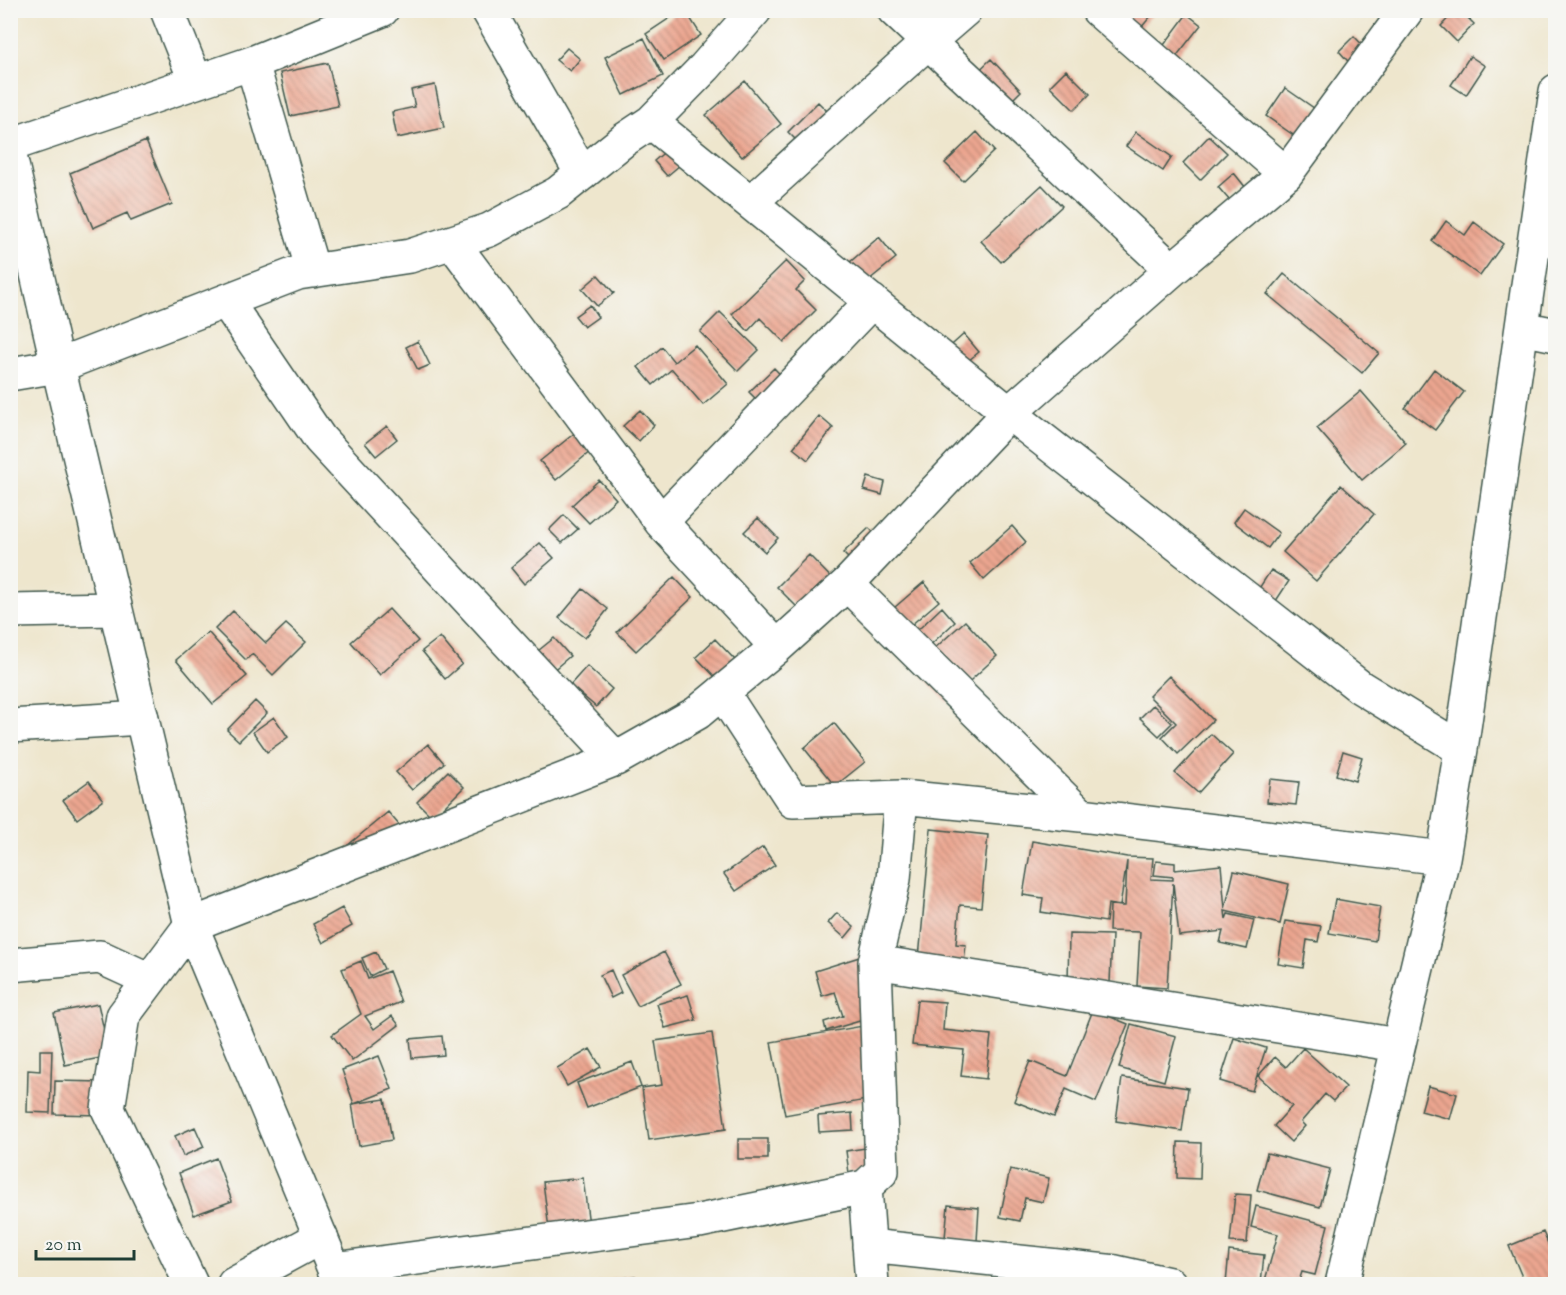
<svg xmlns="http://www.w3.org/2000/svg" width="1566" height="1295" font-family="'Sorts Mill Goudy',serif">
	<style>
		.building { fill: url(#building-back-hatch) }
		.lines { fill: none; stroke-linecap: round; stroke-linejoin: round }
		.street-casing { stroke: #3e564b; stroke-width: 36 }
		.secondary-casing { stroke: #3e564b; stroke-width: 36 }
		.street { stroke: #fff; stroke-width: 33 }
		.secondary { stroke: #fff; stroke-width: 33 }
	</style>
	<defs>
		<pattern id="building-back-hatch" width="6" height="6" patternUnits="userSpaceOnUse" patternTransform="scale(1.5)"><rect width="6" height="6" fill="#eca690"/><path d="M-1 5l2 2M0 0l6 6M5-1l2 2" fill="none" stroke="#bf8876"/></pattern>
	</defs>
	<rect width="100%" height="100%" fill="#f6f6f2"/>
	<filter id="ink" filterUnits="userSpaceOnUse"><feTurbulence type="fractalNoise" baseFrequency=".0167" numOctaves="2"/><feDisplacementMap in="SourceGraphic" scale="12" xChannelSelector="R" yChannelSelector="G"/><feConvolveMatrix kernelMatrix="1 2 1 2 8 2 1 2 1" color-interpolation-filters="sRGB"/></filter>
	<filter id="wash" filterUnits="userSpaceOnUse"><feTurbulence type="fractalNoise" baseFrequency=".008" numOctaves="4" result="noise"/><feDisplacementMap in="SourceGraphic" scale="24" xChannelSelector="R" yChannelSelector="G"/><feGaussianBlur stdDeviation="1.35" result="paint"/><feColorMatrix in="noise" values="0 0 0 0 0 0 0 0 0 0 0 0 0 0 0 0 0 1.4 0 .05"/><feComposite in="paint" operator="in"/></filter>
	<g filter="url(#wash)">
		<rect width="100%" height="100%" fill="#eee6cd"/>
		<g id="blocks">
			<path class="building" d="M682,10H685L701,35L664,60L646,34Z
				M1107,10H1156L1135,35Z
				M1456,10H1460L1474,24L1457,42L1441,26Z
				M1187,14L1201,25L1168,67L1155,57Z
				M1354,36L1369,52L1353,67L1339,51Z
				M644,38L663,76L624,95L605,57Z
				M567,48L580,59L570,71L556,60Z
				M1470,56L1485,66L1466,95L1451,85Z
				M991,59L1021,91L999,113L968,81Z
				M328,63L338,106L290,116L280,73Z
				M1066,70L1090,94L1074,110L1050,86Z
				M745,81L781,124L742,157L706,115Z
				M435,85L444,128L397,138L392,112L415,107L411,90Z
				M1285,88L1321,113L1302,141L1266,116Z
				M818,102L840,124L810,154L788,132Z
				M977,132L994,151L963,181L945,163Z
				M1136,132L1172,157L1163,171L1126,146Z
				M1209,136L1227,153L1200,180L1183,163Z
				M146,141L172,204L131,221L127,213L93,228L70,173Z
				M668,149L680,165L667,176L654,161Z
				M1234,173L1246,188L1230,201L1218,187Z
				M1042,185L1062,206L1001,262L981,241Z
				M1446,221L1465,235L1474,222L1503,244L1480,276L1432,241Z
				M879,237L896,258L853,293L836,274Z
				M786,261L805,281L796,290L816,310L784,342L760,318L748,331L732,314Z
				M1284,274L1379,353L1362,373L1267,294Z
				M598,275L614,293L597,306L582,289Z
				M590,305L598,317L584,327L575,316Z
				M720,312L759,350L738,371L700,332Z
				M964,334L979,352L958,369L944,352Z
				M418,341L430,365L418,370L406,347Z
				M695,345L728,384L703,405L672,369L653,385L638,367L662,347L674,362Z
				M774,368L798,393L774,417L749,392Z
				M1434,369L1464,392L1435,430L1405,408Z
				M1361,391L1406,443L1362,480L1317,428Z
				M640,410L654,425L639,441L623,426Z
				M819,416L833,428L808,460L793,448Z
				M387,426L397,439L376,456L365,443Z
				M576,432L591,451L556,480L540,461Z
				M868,477L885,482L882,495L864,490Z
				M599,480L616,499L589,523L572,505Z
				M1341,485L1374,514L1316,581L1283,552Z
				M1244,508L1279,533L1268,548L1234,522Z
				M564,515L578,529L562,543L549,530Z
				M758,518L778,538L765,552L744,532Z
				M1012,526L1026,542L984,580L970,563Z
				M869,528L892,550L866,576L843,553Z
				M540,543L554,558L524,584L511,568Z
				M809,555L846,593L814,624L777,587Z
				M1271,570L1289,581L1270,610L1252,599Z
				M674,577L693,597L636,651L617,632Z
				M924,582L939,601L896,638L880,620Z
				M583,589L608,609L585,638L559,618Z
				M942,607L955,622L913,661L900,647Z
				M389,609L418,641L380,675L351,642Z
				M233,611L266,643L286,624L306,642L273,675L252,654L246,660L215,629Z
				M965,621L997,656L947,702L914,667Z
				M208,632L247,676L213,704L176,660Z
				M440,637L462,664L445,679L422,651Z
				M554,638L570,656L544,678L528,659Z
				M715,639L736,661L717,679L696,657Z
				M587,666L612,689L596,707L570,685Z
				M1169,676L1213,720L1178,754L1162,737L1176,723L1149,696Z
				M255,701L267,713L239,741L227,730Z
				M1153,705L1172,723L1159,736L1140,718Z
				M274,717L288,737L267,752L253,732Z
				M834,723L865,762L835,786L804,748Z
				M1211,734L1233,754L1198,793L1175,773Z
				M428,744L444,763L412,790L396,772Z
				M1343,751L1362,757L1355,781L1336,775Z
				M448,771L464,787L433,818L417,802Z
				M1270,779L1299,782L1296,805L1267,802Z
				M89,781L103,800L77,819L63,800Z
				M388,812L411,839L370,873L348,845Z
				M931,829L988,835L981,907L960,905L956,944L966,945L962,980L918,969Z
				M1032,841L1127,857L1153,858L1151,879L1173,880V877L1154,875L1156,861L1175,863V870L1221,865L1225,909L1234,871L1289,884L1280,924L1225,911L1226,919L1228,914L1254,920L1247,949L1220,943L1223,931L1179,936L1173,883L1167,988L1137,986L1140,932L1109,931L1110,905L1125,906L1127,861L1120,906L1108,904L1106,922L1041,912L1043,898L1023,895Z
				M763,847L775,865L736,891L724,874Z
				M1335,899L1380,907L1375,941L1329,933Z
				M342,908L352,926L323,943L313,924Z
				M837,913L854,927L845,938L828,923Z
				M1285,921L1321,926L1318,942L1307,940L1303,968L1278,964Z
				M1069,934L1112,935L1110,983L1068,982Z
				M376,952L384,969L370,976L362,958Z
				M664,952L681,984L638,1006L621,975Z
				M872,953L890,1012L826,1031L824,1022L843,1016L835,992L822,996L815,971Z
				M361,961L368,979L389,971L401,1002L365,1016L374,1029L392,1016L399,1025L352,1061L332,1035L361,1014L342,969Z
				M611,970L621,993L611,998L600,975Z
				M688,995L696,1020L665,1028L657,1004Z
				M917,1000L945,1002L943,1030L991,1035L986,1079L961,1076L964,1050L912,1045Z
				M98,1004L110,1056L65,1065L54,1013Z
				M1093,1010L1128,1024L1096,1102L1066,1089L1054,1117L1014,1101L1030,1061L1067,1076Z
				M874,1024L888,1096L785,1115L771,1042Z
				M1131,1024L1176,1036L1164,1081L1119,1068Z
				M712,1033L726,1129L649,1140L642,1088L662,1085L655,1041Z
				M442,1036L444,1055L412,1058L410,1039Z
				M1234,1038L1266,1048L1252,1091L1220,1081Z
				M1303,1048L1346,1087L1333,1101L1325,1094L1301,1122L1305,1126L1291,1142L1274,1126L1292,1106L1258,1076L1275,1057L1286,1067Z
				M590,1049L601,1067L567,1086L557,1068Z
				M40,1050H52L50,1113L27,1112L28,1070L40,1071Z
				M379,1056L392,1089L354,1104L342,1070Z
				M632,1062L641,1087L587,1108L577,1083Z
				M1122,1078L1188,1088L1182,1131L1116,1121Z
				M55,1081L103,1082L102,1115L54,1114Z
				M1428,1086L1457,1094L1450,1119L1421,1111Z
				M385,1099L392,1140L359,1146L352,1104Z
				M852,1113L853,1130L819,1132L818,1116Z
				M195,1127L204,1147L183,1156L175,1136Z
				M738,1139H768V1159H738Z
				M1178,1142L1201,1143L1200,1179L1177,1178Z
				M872,1147L876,1169L849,1173L846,1151Z
				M1267,1153L1330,1169L1320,1207L1257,1190Z
				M216,1158L232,1201L194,1215L179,1173Z
				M1010,1169L1049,1178L1043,1202L1025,1198L1020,1221L1000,1217Z
				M583,1178L590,1233L550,1237L543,1182Z
				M1235,1194L1251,1195L1247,1243L1230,1242Z
				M948,1205L979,1208L977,1241L945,1238Z
				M1256,1206L1328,1225L1315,1275L1302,1272L1298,1284H1264L1278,1234L1251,1227Z
				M1543,1232L1556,1262V1284H1525L1509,1246Z
				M1229,1251L1264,1255L1261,1284H1226Z
				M635,1276L636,1284H599L598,1282Z"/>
		</g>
	</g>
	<g filter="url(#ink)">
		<use href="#blocks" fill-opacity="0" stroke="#3e564b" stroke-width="1.5"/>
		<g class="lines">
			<defs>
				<path id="street" d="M167,10L196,82
					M488,10L582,174
					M894,10L1172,270
					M1098,10L1286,174
					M252,63L313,271
					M651,122L1009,413L1360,687L1461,749
					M10,145L252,63L382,10
					M751,202L928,42L965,10
					M452,242L661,522L777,647
					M226,301L320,439L616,759
					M1522,328L1556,335
					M10,374L58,366L298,273L410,256L489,230L558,193L624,140L651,122L705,67L755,10
					M661,522L872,301
					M847,584L1081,815
					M10,611L115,609
					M722,692L793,801L901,797L1081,815L1443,858
					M10,726L142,718
					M875,962L1398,1045
					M10,965L100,957L150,980
					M869,1246L1116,1272L1170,1284
					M334,1269L699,1221L865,1187
					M191,1284L108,1109L123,1016L191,925L616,759L697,713L777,647L847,584L1009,413L1172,270L1286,174L1407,10
					M234,1284L321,1237
					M872,1284L865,1187L882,1171L875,962L894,879L901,797
					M1342,1284L1443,858L1461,749L1556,91"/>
				<path id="secondary" d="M10,156L58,366L191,925L334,1269L340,1284"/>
			</defs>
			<use href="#street" class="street-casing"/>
			<use href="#secondary" class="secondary-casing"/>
			<use href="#street" class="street"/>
			<use href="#secondary" class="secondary"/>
		</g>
	</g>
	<rect width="1566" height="1295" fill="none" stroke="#f6f6f2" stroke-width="36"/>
	<path d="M36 1250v9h98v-9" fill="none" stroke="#1f3d34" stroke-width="3"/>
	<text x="45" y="1250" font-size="18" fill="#1f3d34" stroke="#f6f6f2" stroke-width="4.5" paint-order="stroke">20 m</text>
</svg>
